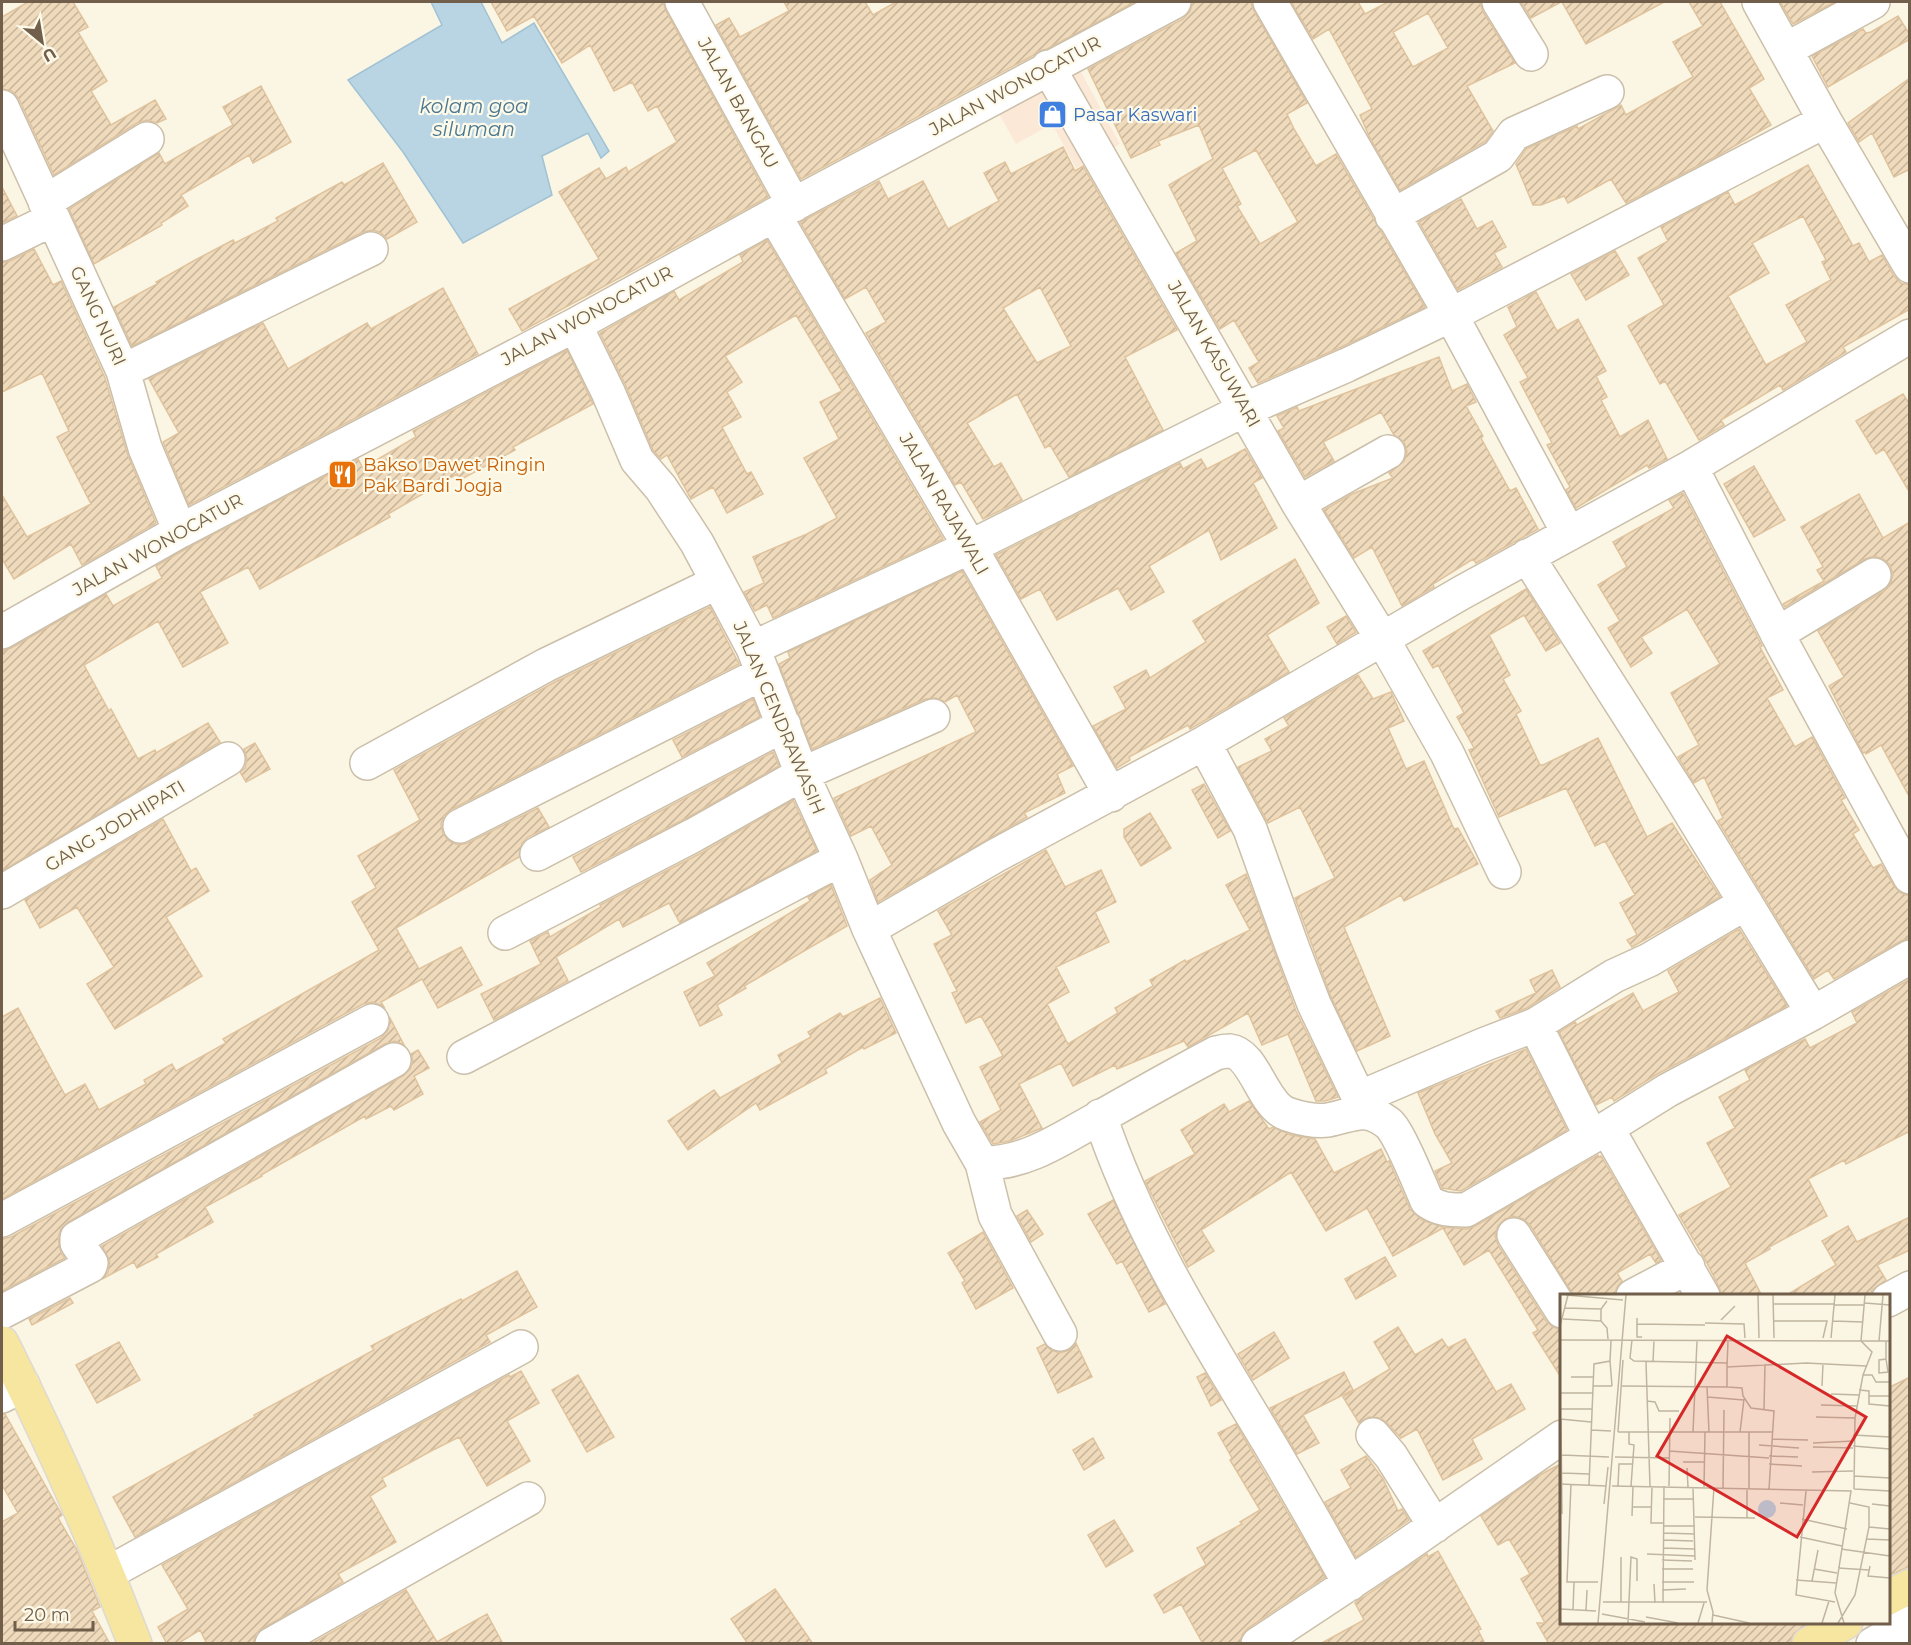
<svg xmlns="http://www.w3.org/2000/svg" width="1911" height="1645" font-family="Montserrat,sans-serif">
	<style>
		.commercial { fill: #fbe8d7 }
		.water { fill: #b9d5e3; stroke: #a0c2d4; stroke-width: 1.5 }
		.building { fill: url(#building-hatch); stroke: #e0c39d; stroke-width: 1.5; fill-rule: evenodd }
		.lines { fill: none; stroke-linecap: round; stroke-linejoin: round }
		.minor-casing { stroke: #cbbfaa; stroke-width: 36 }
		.major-casing { stroke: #ddd9d4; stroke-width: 36 }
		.minor { stroke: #fff; stroke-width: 33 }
		.major { stroke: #f6e69f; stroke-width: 33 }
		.labels { text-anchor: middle; stroke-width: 4.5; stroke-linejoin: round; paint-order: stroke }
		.street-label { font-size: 18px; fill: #715f4b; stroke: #fefae9 }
		.shop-label { font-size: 18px; fill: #366cbe; stroke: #fefae9; text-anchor: start }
		.food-label { font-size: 18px; fill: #c56008; stroke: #fefae9; text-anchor: start }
		.water-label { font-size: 20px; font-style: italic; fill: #4c7991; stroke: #fefae9 }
		.inset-road { fill: none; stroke: #c0b5a1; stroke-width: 1.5 }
		.view { fill: #d62828; fill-opacity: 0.15; stroke: #d62828; stroke-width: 3 }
		.inset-edge { fill: none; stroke: #715f4b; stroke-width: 3 }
	</style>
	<defs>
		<pattern id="building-hatch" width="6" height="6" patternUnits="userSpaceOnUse" patternTransform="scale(1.5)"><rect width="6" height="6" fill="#efdabc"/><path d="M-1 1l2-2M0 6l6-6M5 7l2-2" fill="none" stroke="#c6b49b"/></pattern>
	</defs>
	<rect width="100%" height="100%" fill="#fbf6e3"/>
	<path class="commercial" d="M1099,48L1105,59L1081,72L1120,144L1076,168L1052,124L1016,144L994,105Z"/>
	<path class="water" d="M431,2H481L502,43L534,23L609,151L601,158L588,133L542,156L552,195L463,243L403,152L348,80L442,25Z"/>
	<path class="building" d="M28,2H73L88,27L78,32L107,81L91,91L111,125L155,100L166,119L157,123L147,120L137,123L54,175L19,99L12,91L2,89V17Z
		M491,2H663L666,11L768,197L522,331L509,309L599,259L559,192L599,168L606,179L626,167L628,172L677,142L657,106L648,111L632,82L614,91L590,45L562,63L534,16L507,31Z
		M784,2H865L873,15L896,2H1135L1047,49L1039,51L1034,55L801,179L716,25L729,18L740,37L789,11Z
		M1193,2H1251L1254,11L1307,103L1287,114L1294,129L1316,166L1336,154L1425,307L1339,348L1258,383L1249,368L1259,362L1234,320L1220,329L1176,253L1197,241L1169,185L1213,159L1199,125L1158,141L1160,145L1131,158L1088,69L1183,19L1190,11ZM1256,150L1298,222L1260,244L1237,206L1241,204L1222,168Z
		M1291,2H1358L1365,14L1388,2H1480L1483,12L1515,63L1467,86L1493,131L1486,141L1400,190L1369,136L1360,115L1372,109L1329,29L1313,39ZM1428,13L1448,48L1413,67L1393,32Z
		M1521,2H1561L1531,18Z
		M1562,2H1664L1586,44Z
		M1689,2H1720L1764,79L1749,88L1771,125L1717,156L1626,203L1611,179L1568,203L1564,196L1541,205H1533L1516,164L1526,149L1577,126L1578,129L1621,105L1626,115L1693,77L1673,42L1703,26Z
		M1780,2H1835L1793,24Z
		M1898,16L1910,35V39L1828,87L1812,56L1863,29L1866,33L1871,32Z
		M1910,78V169L1894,177L1872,133L1859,142L1848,123Z
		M261,86L291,142L253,163L249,155L181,195L188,206L161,223L162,225L94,264L69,209L159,153L165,164L233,125L223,107Z
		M1063,147L1075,171L1083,166L1177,330L1125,357L1163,430L1069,477L1050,445L1045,448L1017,394L967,423L994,467L1001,463L1022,500L983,519L961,482L955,485L866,333L886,322L866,287L845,299L800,222L879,181L888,199L923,181L948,229L999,201L984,173L1005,162L1011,174ZM1040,287L1071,346L1037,363L1003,308Z
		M383,163L417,222L387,239L381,233L373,230L363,232L132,346L114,307L157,284L156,282L197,259L233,240L235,243L278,221L276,218L342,182L344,185Z
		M1808,165L1853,246L1859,243L1869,262L1882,255L1894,276L1901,283L1910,285V309L1843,347L1846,352L1783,390L1780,385L1721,420L1724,425L1699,440L1665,381L1660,384L1628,326L1664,305L1638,258L1668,241L1661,227L1728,192L1735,205ZM1803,216L1826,260L1822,262L1831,280L1786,305L1807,342L1766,365L1728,296L1769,273L1752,243Z
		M2,187L17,216L2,223Z
		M1461,199L1477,229L1492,221L1506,247L1494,253L1502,267L1458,290L1419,222Z
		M767,240L943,539L773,618L767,605L755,611L744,592L764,583L753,557L807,534L837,518L804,458L839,439L820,402L842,391L796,315L725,356L742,382L727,392L741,417L722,427L747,474L751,472L763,494L727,513L713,487L691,499L667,455L661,459L653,450L625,384L600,333L674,291L679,300L743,262L740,255Z
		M34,249L53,285L61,281L105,378L127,453L156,523L82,565L71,544L14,579L2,559V495L27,537L91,504L57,437L69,431L42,373L2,392V263L10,261Z
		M1615,251L1629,275L1586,300L1571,274Z
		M443,288L478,354L189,505L163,442L179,433L149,379L263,323L288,369L367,323L371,329Z
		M1536,292L1557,331L1578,319L1606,371L1596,376L1607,397L1601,400L1620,437L1648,420L1667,459L1649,468L1647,465L1576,508L1566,490L1570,487L1547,445L1552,443L1520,382L1528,378L1504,335L1517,327L1508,307Z
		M567,350L593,404L513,447L515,450L460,480L457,474L388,514L390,517L260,589L248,567L200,592L228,643L183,667L158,621L84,665L109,711L111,709L138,759L155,750L156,753L208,723L220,742L2,871V651L11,648L106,594L113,606L162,578L156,566L189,547L358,459L363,468L416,437L413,431Z
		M1439,357L1452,391L1467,384L1476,402L1466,406L1483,436L1481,438L1510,491L1516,488L1538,529L1476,563L1473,559L1433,584L1434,587L1402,606L1372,547L1354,558L1324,510L1352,494L1393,478L1389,473L1404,461L1407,452L1404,442L1394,435L1381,412L1323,442L1334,461L1305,477L1278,431L1284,428L1277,416L1297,407L1299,411Z
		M1903,394L1910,405V493L1884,449L1876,454L1856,421Z
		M1245,449L1262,478L1253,483L1277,528L1221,560L1209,530L1149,566L1164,592L1131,610L1118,588L1057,620L1040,589L1021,599L996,555L1180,463L1183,469L1201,459L1207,469Z
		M1754,466L1785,520L1754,537L1724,484Z
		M1683,493L1762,646L1760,647L1783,690L1767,698L1795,747L1812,737L1845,798L1841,800L1859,830L1853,834L1873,868L1881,864L1894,886L1901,893L1910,896V938L1901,941L1834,979L1828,970L1814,979L1718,821L1723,818L1704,777L1694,783L1678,757L1699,745L1671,693L1720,664L1687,609L1641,637L1652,653L1631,667L1608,628L1620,621L1598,585L1627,567L1613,542L1674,508L1669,500Z
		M1859,494L1883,538L1910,522V798L1881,745L1866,754L1865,752L1863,753L1829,686L1844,677L1818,631L1884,591L1890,584L1893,575L1890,565L1883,559L1874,556L1865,559L1785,607L1783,604L1824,581L1817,570L1823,567L1801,527Z
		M1295,559L1319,603L1267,635L1289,672L1190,729L1188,725L1129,757L1130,760L1117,768L1093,726L1126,709L1114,687L1146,670L1150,678L1206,642L1193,621Z
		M962,571L1073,766L1057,774L1065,793L1024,813L1027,817L878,902L870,880L892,865L871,826L851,836L834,798L976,732L957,695L945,702L936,698L925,699L812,749L779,664L790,658L788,652Z
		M1526,589L1560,643L1546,651L1524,615L1489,635L1510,675L1503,679L1521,711L1516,714L1540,765H1543L1598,738L1647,837L1672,823L1720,897L1632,947L1627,940L1637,935L1620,903L1635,895L1605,841L1595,846L1566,788L1499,817L1469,750L1474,748L1457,717L1464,713L1438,665L1433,668L1423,651Z
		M710,607L739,664L452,809L444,816L441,824L443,834L449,841L458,845L468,843L538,808L549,827L528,837L522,843L519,857L396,928L419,969L461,947L482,985L438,1008L422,979L381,1002L384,1007L373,1002L363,1004L2,1199V1017L18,1008L65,1095L85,1084L99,1110L146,1084L144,1080L172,1064L176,1071L226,1043L223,1039L379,950L352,902L376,888L358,856L420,820L394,770L555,682Z
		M1346,616L1356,632L1337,644L1327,627Z
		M1358,675L1373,699L1391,692L1404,721L1388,728L1406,769L1424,761L1454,829L1458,828L1478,864L1404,901L1401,895L1344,927L1390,1036L1357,1051L1331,997L1295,898L1335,878L1300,807L1268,823L1238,767L1272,751L1265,739L1289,726L1284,718Z
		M753,699L760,717L682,757L673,740Z
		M255,743L270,769L246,782L240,772L245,768L247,759L244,749Z
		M773,752L779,766L685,819L581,872L573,857Z
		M1204,784L1230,831L1218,838L1192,790Z
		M793,800L817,851L680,923L669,903L623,927L619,919L556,957L568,981L494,1020L481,994L541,964L530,941L548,932L550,937L601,907L600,905L703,852Z
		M1150,813L1171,848L1141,866L1124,837V829Z
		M163,819L191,871L196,868L209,891L166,917L202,976L115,1029L87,984L114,967L77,907L40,928L25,900Z
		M1046,850L1065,887L1101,870L1116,902L1095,912L1109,942L1056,967L1069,992L1047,1004L1068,1044L1118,1013L1115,1008L1153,986L1150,980L1185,960L1186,962L1250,930L1226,885L1246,874L1296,1011L1338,1097L1325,1101H1316L1288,1034L1262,1045L1248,1013L1188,1047L1184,1041L1117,1069L1115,1065L1073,1086L1061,1063L1019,1084L1042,1128L1010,1141L993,1144L980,1122L1001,1110L980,1067L1003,1056L981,1016L966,1023L952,993L957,991L934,944L952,935L938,911Z
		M831,885L847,926L744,986L746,988L717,1005L722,1015L700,1026L684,992L715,976L707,963L810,901L808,897Z
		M1739,929L1787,1006L1659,1073L1614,1101L1612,1097L1596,1105L1559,1032L1575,1022L1577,1025L1633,993L1643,1011L1679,992L1668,971Z
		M1552,970L1560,987L1527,1008L1500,1018L1496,1011L1536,993L1530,980Z
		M1910,979V1131L1846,1164L1844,1160L1808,1179L1827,1216L1769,1247L1770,1249L1745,1263L1762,1296H1722L1719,1287L1705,1259L1679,1215L1731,1187L1707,1143L1735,1128L1719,1097L1750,1080L1745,1070L1805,1039L1810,1048L1857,1023L1852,1012Z
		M880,998L896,1033L864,1049L863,1047L825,1069L827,1073L760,1110L756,1103L688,1150L668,1121L714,1090L720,1098L782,1063L778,1055L811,1037L808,1032L840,1013L843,1017Z
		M390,1018L404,1045L395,1041L385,1044L68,1222L61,1229L58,1238L61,1253L65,1258L2,1291V1239L11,1237L381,1038L388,1030Z
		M1526,1049L1567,1130L1461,1191L1442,1188L1435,1171L1452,1163L1435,1134L1418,1093Z
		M418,1050L429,1068L414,1076L423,1094L394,1110L391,1106L366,1119L365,1116L261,1175L262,1176L205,1207L213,1222L156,1254L158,1257L137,1268L134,1262L102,1279L108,1272L110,1261L102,1246L403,1076L410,1069L413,1061L411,1054Z
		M1249,1101L1269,1129L1273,1127L1291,1135L1315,1139L1334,1173L1381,1149L1387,1162L1389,1161L1410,1209L1422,1220L1443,1227L1466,1229L1475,1226L1598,1155L1599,1157L1601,1156L1661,1260L1656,1263L1650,1254L1617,1273L1622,1281L1617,1287L1614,1296H1574L1530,1225L1523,1219L1513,1216L1505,1219L1498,1226L1495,1235L1498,1245L1546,1321L1553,1327L1562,1330V1379L1533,1333L1538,1330L1489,1250L1464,1265L1443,1228L1393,1256L1367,1208L1326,1231L1291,1172L1201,1230L1214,1251L1188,1267L1145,1181L1195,1154L1181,1130L1224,1104L1229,1112Z
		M1113,1200L1165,1304L1149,1312L1122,1261L1117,1264L1088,1214Z
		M1027,1210L1043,1234L1031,1242L1017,1216Z
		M1910,1217V1250L1877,1265L1886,1280L1872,1290L1870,1296H1785L1836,1265L1822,1241L1848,1226L1857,1242Z
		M983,1232L1013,1288L976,1309L962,1283L965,1281L948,1253Z
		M1385,1257L1396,1276L1356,1299L1345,1279Z
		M517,1271L537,1307L486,1335L490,1342L135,1537L113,1497L255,1417L254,1415L374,1350L371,1346L461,1299L462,1301Z
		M70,1298L73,1303L32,1325L29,1319Z
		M1398,1327L1415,1355L1442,1339L1448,1348L1465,1339L1496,1392L1511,1384L1525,1409L1472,1439L1482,1459L1443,1480L1417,1429L1401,1438L1387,1423L1380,1418L1369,1417L1359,1423L1343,1397L1390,1369L1374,1342Z
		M1274,1332L1289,1358L1253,1380L1238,1354Z
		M119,1342L140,1380L97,1403L76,1365Z
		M1076,1343L1092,1377L1058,1393L1037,1348L1045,1344L1051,1350L1060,1353L1069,1350Z
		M521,1371L539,1403L507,1421L530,1461L487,1486L459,1437L431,1451L382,1478L386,1486L370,1496L396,1542L338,1574L343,1582L263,1628L256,1634L253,1644H207L200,1630L177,1644H167L158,1627L188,1609L162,1565L509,1375L510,1377Z
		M1344,1372L1353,1390L1303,1415L1319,1443L1297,1454L1270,1408Z
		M1205,1373L1221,1400L1211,1406L1197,1377Z
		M578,1375L614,1437L587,1452L552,1390Z
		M1910,1377V1566L1888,1576V1388Z
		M5,1414L62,1515L58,1518L77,1550L100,1607L92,1611L110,1644H2V1522L18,1513L2,1485V1415Z
		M1236,1424L1325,1577L1248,1628L1242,1635L1240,1644H1203L1181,1604L1164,1613L1154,1595L1206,1565L1197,1548L1242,1524L1240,1522L1260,1510L1230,1460L1232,1458L1218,1433Z
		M1093,1438L1104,1458L1084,1470L1073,1450Z
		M1366,1456L1383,1479L1398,1511L1402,1509L1409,1520L1356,1557L1325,1502L1351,1488L1341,1470Z
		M1562,1463V1623H1808L1793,1634L1790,1644H1549L1537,1623H1545L1521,1579L1530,1574L1509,1539L1498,1545L1481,1516L1538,1476Z
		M1114,1520L1133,1551L1106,1567L1088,1535Z
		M1438,1551L1481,1629L1478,1630L1485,1644H1320L1364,1620L1355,1603L1427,1554L1428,1557Z
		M775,1589L813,1644H748L731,1619Z
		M406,1590L437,1642L487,1614L503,1644H311Z"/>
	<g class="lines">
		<defs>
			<path id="minor" d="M682,2L794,205
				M1270,2L1451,315L1569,534
				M1499,2L1531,54
				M1759,2L1825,121L1910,266
				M1787,49L1873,2
				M1048,67L1298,503L1383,640L1447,753L1504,872
				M2,107L123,371L145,448L180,531
				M45,202L147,139
				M774,215L970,547L1111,795
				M1392,216L1498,156L1514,134L1607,92
				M2,244L53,219
				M575,325L608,392L637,460L661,488L697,543L753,648L802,774L841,859L869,929L959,1123L982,1163C1028,1164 1065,1136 1104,1115C1141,1094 1178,1073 1216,1053C1220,1052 1225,1051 1230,1051C1255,1054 1262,1105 1287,1114C1298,1118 1316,1122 1328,1120C1354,1115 1364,1105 1388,1123C1397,1128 1421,1187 1427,1201C1440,1210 1450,1210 1466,1210L1607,1128
				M123,371L371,249
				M1691,467L1782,643L1910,877
				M1298,503L1388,452
				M1527,556L1679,794L1813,1013
				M2,632L180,531L575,325L774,215L1174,2
				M1777,634L1874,575
				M753,648L970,547L1246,409L1347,365L1451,315L1825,121
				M1204,743L1250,829L1293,949L1314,1004L1359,1098L1358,1111
				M367,763L546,665L718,582
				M460,826L763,673
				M537,854L784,725
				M2,892L228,759
				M869,929L995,856L1204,743L1461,593L1691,467L1910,336
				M505,933L694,835L802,774L933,716
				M1535,1025L1591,1136
				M464,1057L841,859
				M1359,1098L1483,1045L1535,1025L1614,976L1649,960L1746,903
				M1100,1116C1138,1231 1204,1335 1266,1438C1295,1486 1322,1535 1350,1584
				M982,1163L995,1215L1060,1334
				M2,1220L372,1021
				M1514,1235L1562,1311
				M1633,1296L1688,1267
				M1703,1296L1607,1128L1668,1090L1813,1013L1910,957
				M1888,1300L1910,1288
				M2,1312L90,1266L91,1263L77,1243V1238L394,1060
				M2,1396L23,1385
				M1373,1435L1391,1456L1435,1526
				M108,1573L521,1347
				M272,1644L528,1499
				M1258,1644L1394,1554L1562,1437
				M1873,1644L1910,1623"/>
			<path id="major" d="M2,1343C51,1440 96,1542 135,1644
				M1888,1598L1910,1586
				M1809,1644L1846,1622"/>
		</defs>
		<use href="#minor" class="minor-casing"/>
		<use href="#major" class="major-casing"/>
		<use href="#minor" class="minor"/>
		<use href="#major" class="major"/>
	</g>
	<defs>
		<symbol id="shop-square" viewBox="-11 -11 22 22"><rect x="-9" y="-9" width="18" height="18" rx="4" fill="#3f7fe0" stroke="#fefae9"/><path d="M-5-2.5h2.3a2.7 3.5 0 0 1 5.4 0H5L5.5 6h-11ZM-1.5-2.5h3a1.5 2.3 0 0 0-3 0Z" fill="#fff"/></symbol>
		<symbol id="restaurant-square" viewBox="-11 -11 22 22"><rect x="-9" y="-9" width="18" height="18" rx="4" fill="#e8710a" stroke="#fefae9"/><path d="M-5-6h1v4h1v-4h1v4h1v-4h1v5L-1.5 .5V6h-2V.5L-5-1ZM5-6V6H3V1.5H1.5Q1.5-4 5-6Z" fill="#fff"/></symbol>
	</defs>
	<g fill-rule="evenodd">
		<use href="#shop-square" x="1036" y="98" width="33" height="33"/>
		<use href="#restaurant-square" x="326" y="458" width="33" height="33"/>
	</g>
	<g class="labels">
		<g class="street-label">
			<text transform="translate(1015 86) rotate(-28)" y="6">JALAN WONOCATUR</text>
			<text transform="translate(738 103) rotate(61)" y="6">JALAN BANGAU</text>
			<text transform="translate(98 316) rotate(65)" y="6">GANG NURI</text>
			<text transform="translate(587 316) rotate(-28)" y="6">JALAN WONOCATUR</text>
			<text transform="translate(1214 354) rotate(60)" y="6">JALAN KASUWARI</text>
			<text transform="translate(944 504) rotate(60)" y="6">JALAN RAJAWALI</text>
			<text transform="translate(158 545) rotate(-29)" y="6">JALAN WONOCATUR</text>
			<text transform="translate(779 718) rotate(67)" y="6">JALAN CENDRAWASIH</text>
			<text transform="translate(115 826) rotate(-31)" y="6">GANG JODHIPATI</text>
		</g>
		<g class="shop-label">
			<text x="1073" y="121">Pasar Kaswari</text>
		</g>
		<g class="food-label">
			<text x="363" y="471">Bakso Dawet Ringin<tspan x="363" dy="21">Pak Bardi Jogja</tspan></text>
		</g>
		<g class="water-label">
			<text x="474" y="113">kolam goa<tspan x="474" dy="23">siluman</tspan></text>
		</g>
	</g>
	<g transform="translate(1560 1294)">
		<rect width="330" height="330" fill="#fbf6e3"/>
		<path d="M198 215a9 9 0 1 1 18 0a9 9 0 1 1-18 0Z" fill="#b9d5e3"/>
		<path class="inset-road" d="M6,1L63,6M198,1L199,44M213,1L214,44M305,1L301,47H330M47,7L41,15V27L47,34L48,45M305,9L330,11M213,10H274M274,11H304M5,14L41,15M77,24V43H82M3,25L41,27M161,26L175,12M214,27H267L263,44M273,27L303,28M145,29L184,30L185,44M77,30L145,31M0,32L8,1M271,44L275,1M0,46L301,47L312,58L303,81L295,124L294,195M72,46L70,64L74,67L167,69M168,47L167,73L246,69L306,72M319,47L323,1M326,47V65L319,66V79L328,78L326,65M50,67L52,92M86,68L90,192M93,68L94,46M303,81H312L316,88H330M11,83H33M33,92H52M62,92L167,93V73M262,92L263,70M147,93L149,138M167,93L182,94L183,102L191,114L214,117L209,195M299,96L309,97V110L330,112M0,99H33M271,100L299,101M309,102H330M147,103L184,106M87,107L95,108L99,117H119M261,111L297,112M0,115H32M204,115L205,70M256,123L295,124M0,125L31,128M1,126L2,220M31,136L51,137M58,138L63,66M58,138H213M69,138V150L74,151L71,192M133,138L137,47M180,138L184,105M189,138V195M293,141L330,143M212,145L248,146M253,149L293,147M199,151L239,154M293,152L330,155M253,153L293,154M109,157L209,164M2,161L49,163M209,162L238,163M55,163L109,164M123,168H144M209,170L242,172M127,174L128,193M252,178L293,177M2,179L29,180M294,182L330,184M0,190L46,192M11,190L7,288H38M29,191L34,70L50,67L51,47M52,192L291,197L275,299L284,329M58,192L59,170H72M92,192L91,229H103M109,192L110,124M133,193L135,266M144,193L145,138M163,194L164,116M294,195L330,197M246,197L236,301L275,308M103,205H134M220,209L243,211M44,210L48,173M312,210L330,212M73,213H92M72,222L73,192M135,223L195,224M187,224V195M242,225L287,235M103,232H135M309,233L330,235M103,239L135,240M240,243L282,252M307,245L330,246M103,246L133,247M103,254L134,255M281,255L330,262M87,260L135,262M102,266L132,267M310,272L308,282L330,284M278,274L309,276M102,275H133M254,275L277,279M236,286L276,289M252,287L258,256M102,288H134M94,290L95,309M102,296L126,295M43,308H147M61,308V263M103,309L104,192M0,315L36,317M13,316L14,288M26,316L27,296M42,320L85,328M153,321L189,329M86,323L118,329M38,329L66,1M68,329L71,263L77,265V287M138,329L144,309M152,329L153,318L147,296L154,193M262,329L269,307M278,329L295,301L309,233V213L290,209"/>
		<path class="view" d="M167,42L306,123L237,243L97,162Z"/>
		<rect width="330" height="330" class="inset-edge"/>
	</g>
	<rect width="1911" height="1645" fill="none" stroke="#715f4b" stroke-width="6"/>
	<g transform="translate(42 42) rotate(150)" stroke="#fefae9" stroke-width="4.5" paint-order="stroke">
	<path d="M0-4.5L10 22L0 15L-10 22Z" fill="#715f4b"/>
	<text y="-9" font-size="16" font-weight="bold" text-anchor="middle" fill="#715f4b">U</text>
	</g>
	<path d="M15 1621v9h78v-9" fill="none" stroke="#715f4b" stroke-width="3"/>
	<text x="24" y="1621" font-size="18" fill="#715f4b" stroke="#fefae9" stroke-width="4.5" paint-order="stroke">20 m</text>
</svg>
